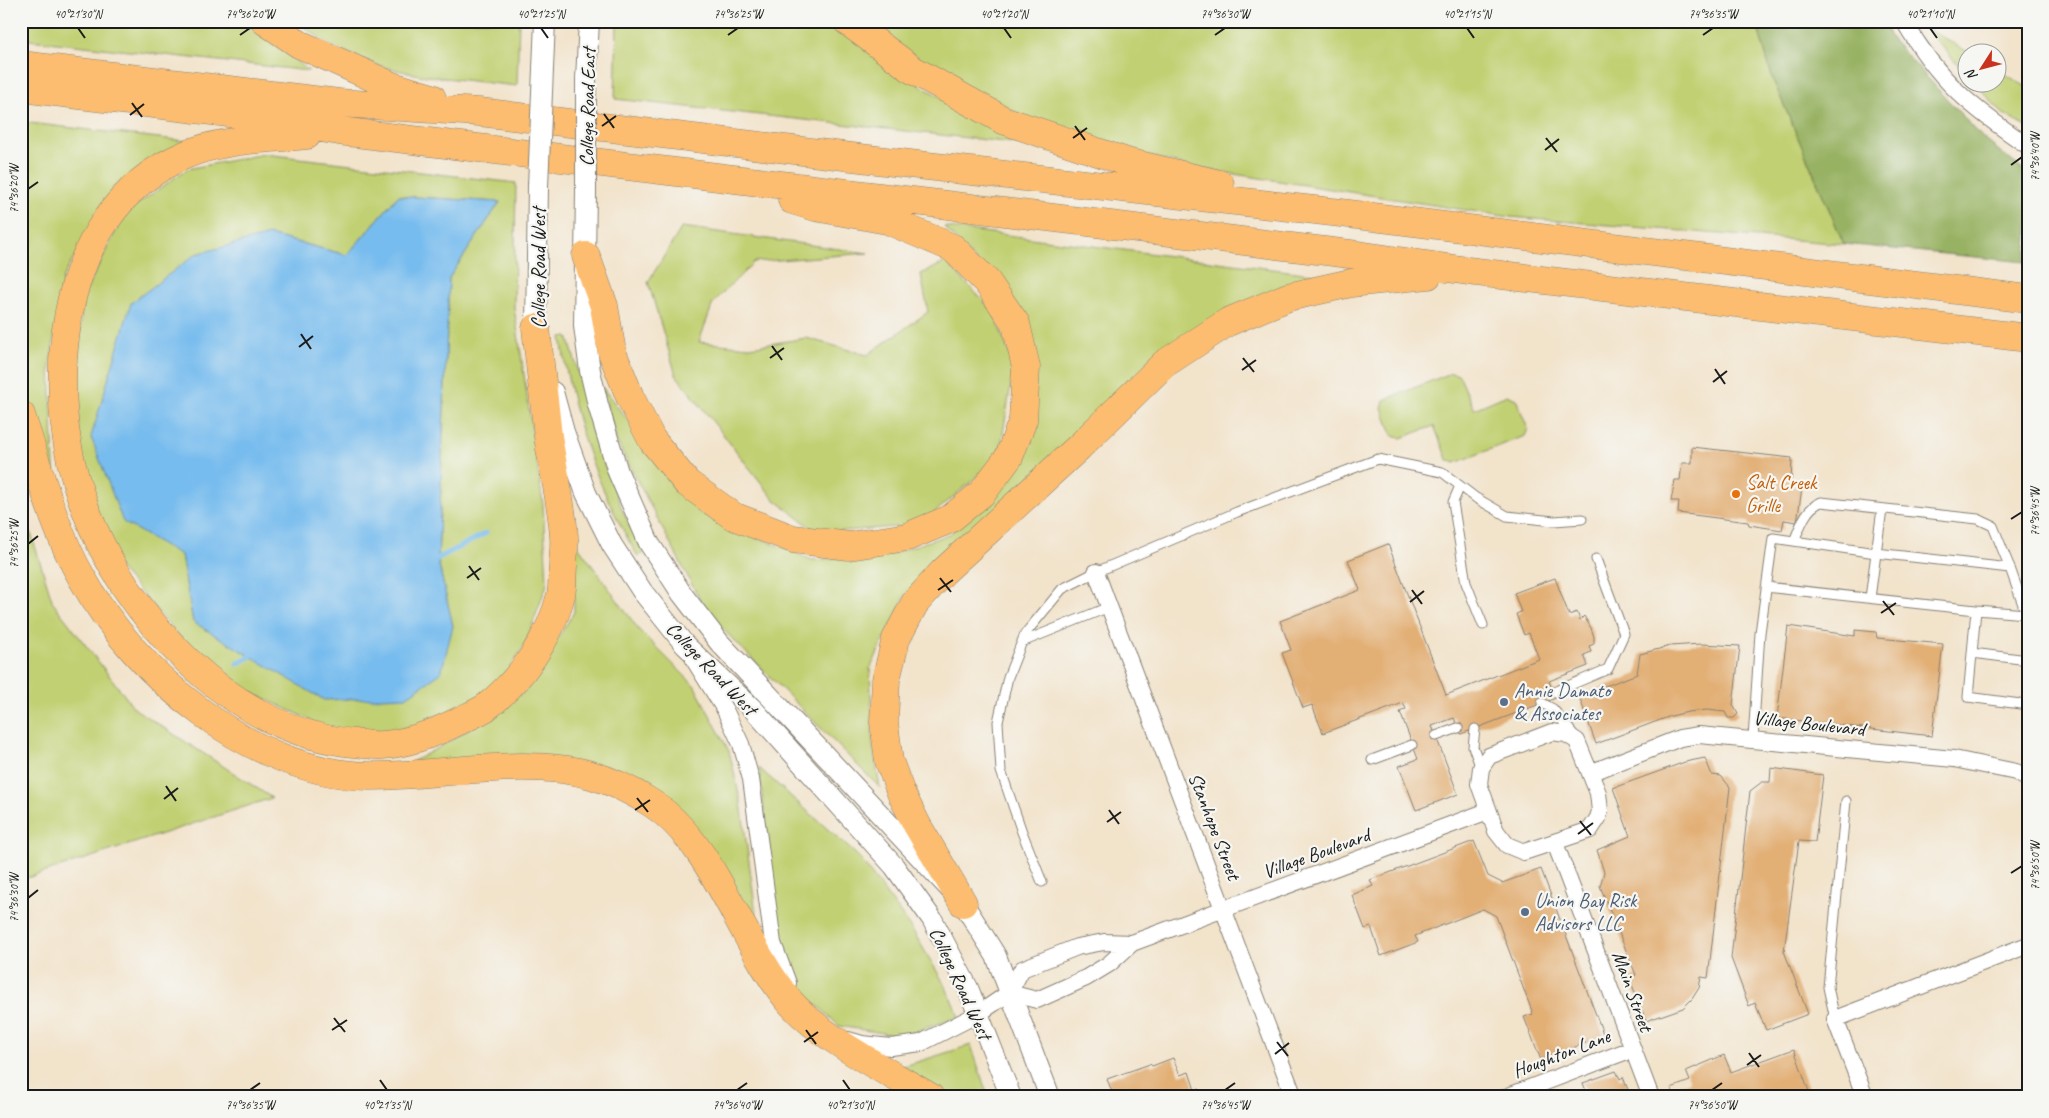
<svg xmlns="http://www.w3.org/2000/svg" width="2049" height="1118" font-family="Caveat,sans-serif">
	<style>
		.green { fill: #c1d072; stroke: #6e7647; fill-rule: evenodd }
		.forest { fill: #98b264; stroke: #5a6740 }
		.water { fill: #77bcee; stroke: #4a6c85 }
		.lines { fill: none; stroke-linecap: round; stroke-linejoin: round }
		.stream { stroke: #77bcee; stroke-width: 5 }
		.building { fill: #e2af74 }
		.service-casing { stroke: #878074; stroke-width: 11 }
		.minor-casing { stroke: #878074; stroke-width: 18 }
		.tertiary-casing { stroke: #878074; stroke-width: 22 }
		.trunk-casing { stroke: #878074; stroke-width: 29 }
		.service { stroke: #fff; stroke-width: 9 }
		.minor { stroke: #fff; stroke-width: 16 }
		.tertiary { stroke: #fff; stroke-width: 20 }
		.trunk { stroke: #fcbd6f; stroke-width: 28 }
		.tertiary-bridge-casing { stroke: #878074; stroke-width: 22; stroke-linecap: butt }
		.tertiary-bridge { stroke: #fff; stroke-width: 20 }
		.ticks { fill: none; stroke: #1c1c1c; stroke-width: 2 }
		.food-dot { fill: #e8710a; stroke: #f6f6f2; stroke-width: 2 }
		.service-dot { fill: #5c6f8a; stroke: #f6f6f2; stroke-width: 2 }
		.labels { text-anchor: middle; stroke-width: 4.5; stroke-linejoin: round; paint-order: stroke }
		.street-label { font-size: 20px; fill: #1c1c1c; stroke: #f6f6f2 }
		.food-label { font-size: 20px; fill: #c56008; stroke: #f6f6f2; text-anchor: start }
		.service-label { font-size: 20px; fill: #4e5e75; stroke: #f6f6f2; text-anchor: start }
		.neatline { fill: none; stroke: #1c1c1c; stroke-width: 2 }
		.ticks-label { font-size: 12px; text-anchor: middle; fill: #1c1c1c }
	</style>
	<rect width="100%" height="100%" fill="#f6f6f2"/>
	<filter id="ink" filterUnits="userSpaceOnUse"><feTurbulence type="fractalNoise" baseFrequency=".02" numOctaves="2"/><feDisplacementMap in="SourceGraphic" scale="10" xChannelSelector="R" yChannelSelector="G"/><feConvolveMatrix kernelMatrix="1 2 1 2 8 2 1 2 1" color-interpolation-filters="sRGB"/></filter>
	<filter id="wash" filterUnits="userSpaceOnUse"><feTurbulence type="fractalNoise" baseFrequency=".0096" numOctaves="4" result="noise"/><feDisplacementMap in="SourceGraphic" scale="20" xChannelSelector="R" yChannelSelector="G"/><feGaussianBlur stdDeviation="1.12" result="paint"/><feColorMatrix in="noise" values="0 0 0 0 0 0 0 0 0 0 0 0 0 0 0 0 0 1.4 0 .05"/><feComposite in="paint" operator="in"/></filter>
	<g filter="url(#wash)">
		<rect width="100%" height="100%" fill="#f2e3cb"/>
		<path class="green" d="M21,21H243L309,71L21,39Z
			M296,21H519L517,86L419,75L380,66L331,46Z
			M617,21H840L904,76L1022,144L615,99Z
			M867,21H1756L1773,80L1844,244L1510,217L1189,167L1056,130L993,102L892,44Z
			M1925,27L1968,52L1966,74Z
			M1997,69L2028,88V128L2002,113L1975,83L1996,82Z
			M21,122L202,143L100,212L63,277L50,365L55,495L21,396Z
			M264,154L516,183L514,307L543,504L547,584L525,645L497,685L441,725L351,739L214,675L114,562L71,438L83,297L125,213L187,169ZM398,196L500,202L449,278L438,561L453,626L193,622L181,554L269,235L347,255Z
			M682,227L868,253L754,262L713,303L699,342L750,347L806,338L867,355L928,312L921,274L946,262L993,311L1014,366L999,458L920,525L818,533L774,499L676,375L648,282Z
			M944,227L1335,277L1233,308L906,594L870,669L873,746L880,788L707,613L617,442L602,387L700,513L812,560L891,554L950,534L1022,454L1011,298Z
			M568,336L604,464L624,514L644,553L638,557C595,482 573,422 561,337Z
			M1451,373L1459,375L1474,409L1507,395L1516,399L1528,429L1525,436L1455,463L1447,459L1434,426L1401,438L1393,436L1382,408L1384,400Z
			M21,502L53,603L135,709L272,798L21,880Z
			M573,539L639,630L694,685L729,751L741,803L760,943L628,775L412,762L452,740L524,692L574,612Z
			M759,768L858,856L910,926L945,985L959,1017L901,1036L839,1026L798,987L779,938Z
			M971,1045L988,1097H940L898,1068Z"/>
		<path class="forest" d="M1756,21H1883L1890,37L1983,138L2028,174V239L2025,262L1844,244L1773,80Z"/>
		<path class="water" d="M398,196L500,202L449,278L438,561L453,626L441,673L406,697L324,700L193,622L181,555L123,522L91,437L131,303L196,254L269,235L347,255Z"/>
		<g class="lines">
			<path class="stream" d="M433,561L486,533
				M237,664L250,657L252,652"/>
		</g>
		<g id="blocks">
			<path class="building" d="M1692,447L1792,458L1791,485L1802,488L1797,522L1784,520L1782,530L1749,525L1748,522L1678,513L1679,501H1671L1675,480H1680L1682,463H1692Z
				M1388,544L1446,695L1539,659L1529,633L1524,635L1516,614L1521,612L1514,593L1555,578L1569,615L1577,612L1580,620L1584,616L1591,628L1594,637V644L1589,646L1591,652L1584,655L1588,666L1549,681L1556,698L1461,734L1454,718L1432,726L1458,794L1416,810L1399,766L1418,759L1400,712L1406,709L1403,703L1323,733L1312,705L1303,708L1282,653L1291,650L1280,621L1360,590L1348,560Z
				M1788,626L1855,636V630L1876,632L1877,638L1943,644L1932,736L1777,718Z
				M1701,644L1740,646L1733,705L1738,714L1734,718H1728L1725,712L1707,710L1688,712L1671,716L1596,744L1579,696L1637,674L1640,654L1670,646Z
				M1705,758L1712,775L1721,776L1730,787L1708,978L1701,977L1699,988L1692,999L1683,1008L1646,1021L1629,977L1636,975L1600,886L1604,872L1597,850L1630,836L1613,788L1685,762Z
				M1771,768L1823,775L1815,842L1799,841L1784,951L1808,1014L1766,1030L1755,1003L1749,1006L1731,958L1750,791L1762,782H1770Z
				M1474,841L1488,876L1502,883L1541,869L1604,1036L1541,1060L1524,1017L1533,1014L1496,916L1483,909L1415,936L1418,942L1381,956L1371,927L1365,929L1352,895L1373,886L1370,880Z
				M1794,1049L1811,1097H1675L1671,1088L1690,1081L1686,1071L1724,1055L1731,1072Z
				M1173,1058L1180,1075L1189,1072L1195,1090L1199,1089L1202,1097H1114L1107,1079L1150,1064L1152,1066Z
				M1616,1071L1620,1079L1623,1077L1631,1097H1572L1586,1091L1583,1083Z"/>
		</g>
	</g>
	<g filter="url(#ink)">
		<use href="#blocks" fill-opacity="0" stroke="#878074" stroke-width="1"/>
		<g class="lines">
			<defs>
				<path id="service" d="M1460,486L1453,502L1466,583L1483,625
					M1794,541C1801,525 1805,509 1821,502L1978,519L1993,526L2010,568
					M1766,587L1976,610L1968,697L2028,705
					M1870,598L1882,509
					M1976,610L2026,614
					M1022,642L1109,607
					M1972,653L2028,660
					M1554,692L1608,669L1624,634L1596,559
					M1542,703L1553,709L1573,734
					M1475,729L1473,747L1481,768
					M1436,736L1458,728
					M1753,739L1760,633L1773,538L1876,553L2010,568L2028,619
					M1372,760L1412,745
					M1042,882L1022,832L1001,771L998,722L1008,677L1025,634L1062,589L1096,572L1237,512L1378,459L1442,472L1476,498L1507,516L1554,521L1582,519
					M1835,1019L1828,987L1846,801"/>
				<path id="minor" d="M1904,21C1938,81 1972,108 2028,146
					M1096,572L1294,1097
					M694,660L725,710L741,744L751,779L773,943L788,983
					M1552,732L1566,734L1577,741L1598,793L1600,811L1598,818L1590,830L1524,852L1507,845L1496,831L1479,784L1481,768L1489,756Z
					M1590,773L1680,738L1699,735L1954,759L2016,772L2028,779
					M1555,843L1651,1097
					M1009,993L1037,1000L1086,978L1109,964L1132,943L1488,811
					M848,1040L862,1044L891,1047L921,1043L978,1014L1009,993L1022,969L1077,947L1104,942L1132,943
					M1506,1097L1632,1049
					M1865,1097L1835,1019L2028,945"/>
				<path id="tertiary" d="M543,69L545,21
					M586,79L589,21
					M538,186L536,328L540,342
					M586,192L584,326L590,371L598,405L618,472L649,543L682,594L719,642L963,903L996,956L1050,1097
					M553,392L564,432L586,493L612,545L642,591L685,645L753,709L894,866L932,919L968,988L1011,1097"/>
				<path id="trunk" d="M265,21L299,44L392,86L432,98
					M847,21L913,70L1003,120L1127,162L1220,184
					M21,65L339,103L479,112L918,165L1341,213L2028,299
					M21,88L237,114L339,131L1350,254L1468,271L2028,338
					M307,135C268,139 221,139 185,155C119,183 82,244 69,312C57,376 61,443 84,505C123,615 233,733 354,743C364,744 374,746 383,745C410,743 435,733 459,721C467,717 477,713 485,708C520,681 550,639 561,595C563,586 562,576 563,566C563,557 565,547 564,537C562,504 553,470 548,436C544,400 540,364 536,328
					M586,256L604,306L612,352L630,397L652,440L687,483L733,516L793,539L849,546L907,537L950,519L982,493L1009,457L1023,420L1026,367L1016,324L987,282L953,248L887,220L815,207L792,200
					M21,415C39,469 53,528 82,578C135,675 253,774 368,776C437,777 525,756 591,775C612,781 630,790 648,801C715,841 740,944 791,1003C824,1040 887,1071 930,1097
					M963,903L917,825L901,793L889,761L884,722L886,680L896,639L915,603L943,572L1079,447L1164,364L1228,322L1288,297L1351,283L1428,275"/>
			</defs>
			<use href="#service" class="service-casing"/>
			<use href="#minor" class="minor-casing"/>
			<use href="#tertiary" class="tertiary-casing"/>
			<use href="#trunk" class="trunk-casing"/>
			<use href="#service" class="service"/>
			<use href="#minor" class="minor"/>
			<use href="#tertiary" class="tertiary"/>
			<use href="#trunk" class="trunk"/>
			<defs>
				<path id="tertiary-bridge" d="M538,186L543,69
					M586,192V79"/>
			</defs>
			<use href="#tertiary-bridge" class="tertiary-bridge-casing"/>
			<use href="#tertiary-bridge" class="tertiary-bridge"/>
		</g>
	</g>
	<path class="ticks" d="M78,28L85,38M541,28L548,38M1004,28L1011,38M1467,28L1474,38M1930,28L1937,38M240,35L250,28M728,35L738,28M1215,35L1225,28M1703,35L1713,28M132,103L142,117M604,114L614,128M130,115L144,104M602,126L616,116M1075,126L1085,140M1073,138L1087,128M1546,138L1557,152M1545,150L1559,139M2011,165L2022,157M28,189L38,182M301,334L311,349M772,346L782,360M299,347L313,336M770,358L784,348M1243,358L1254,372M1715,369L1725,384M1242,370L1256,360M1713,382L1727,371M2011,519L2022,512M28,544L38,536M469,566L479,580M467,578L481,568M940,578L951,592M938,590L953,580M1412,590L1422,604M1883,601L1894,615M1410,602L1424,591M1881,613L1896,603M166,786L176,801M637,798L648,812M164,799L178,788M635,810L650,800M1109,810L1119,824M1580,821L1591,835M1107,822L1121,812M1578,834L1593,823M2011,873L2022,866M28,898L38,890M334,1018L345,1032M332,1030L347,1020M806,1030L816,1044M804,1042L818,1032M1277,1042L1288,1056M1749,1053L1759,1067M1275,1054L1289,1043M1747,1065L1761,1055M380,1080L387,1090M843,1080L850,1090M250,1090L260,1083M737,1090L747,1083M1225,1090L1235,1083M1712,1090L1722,1083"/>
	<circle class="food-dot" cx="1736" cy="494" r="5"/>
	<g class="service-dot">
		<circle cx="1504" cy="702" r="5"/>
		<circle cx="1525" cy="912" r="5"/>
	</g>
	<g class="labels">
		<g class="street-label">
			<text transform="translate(587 107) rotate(-89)" y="7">College Road East</text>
			<text transform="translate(538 268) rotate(-90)" y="7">College Road West</text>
			<text transform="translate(712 668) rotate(46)" y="7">College Road West</text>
			<text transform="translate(1809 723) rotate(6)" y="7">Village Boulevard</text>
			<text transform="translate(1215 826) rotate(69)" y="7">Stanhope Street</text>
			<text transform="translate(1316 853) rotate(-20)" y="7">Village Boulevard</text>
			<text transform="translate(961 983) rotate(65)" y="7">College Road West</text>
			<text transform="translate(1633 991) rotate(70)" y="7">Main Street</text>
			<text transform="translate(1561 1053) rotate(-21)" y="7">Houghton Lane</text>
		</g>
		<g class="food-label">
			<text x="1746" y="489">Salt Creek<tspan x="1746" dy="23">Grille</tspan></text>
		</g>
		<g class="service-label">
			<text x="1514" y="697">Annie Damato<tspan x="1514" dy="23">&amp; Associates</tspan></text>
			<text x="1535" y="907">Union Bay Risk<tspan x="1535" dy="23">Advisors LLC</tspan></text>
		</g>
	</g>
	<rect width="2049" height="1118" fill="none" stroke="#f6f6f2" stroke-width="55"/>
	<g transform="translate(1982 68) rotate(234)"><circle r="24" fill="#f6f6f2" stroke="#9f9f9c"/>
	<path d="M0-4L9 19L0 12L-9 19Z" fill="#c8321e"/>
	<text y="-8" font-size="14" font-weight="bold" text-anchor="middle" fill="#1c1c1c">N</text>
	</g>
	<rect x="28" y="28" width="1994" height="1062" class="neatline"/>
	<g class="ticks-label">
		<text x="78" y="18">40°21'30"N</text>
		<text x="250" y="18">74°36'20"W</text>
		<text x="541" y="18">40°21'25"N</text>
		<text x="738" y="18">74°36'25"W</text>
		<text x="1004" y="18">40°21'20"N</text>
		<text x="1225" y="18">74°36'30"W</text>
		<text x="1467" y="18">40°21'15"N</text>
		<text x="1713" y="18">74°36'35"W</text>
		<text x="1930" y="18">40°21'10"N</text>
		<text transform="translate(2035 157) rotate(-90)" y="4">74°36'40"W</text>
		<text transform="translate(14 189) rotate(-90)" y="4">74°36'20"W</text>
		<text transform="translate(2035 512) rotate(-90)" y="4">74°36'45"W</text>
		<text transform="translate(14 544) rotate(-90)" y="4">74°36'25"W</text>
		<text transform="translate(2035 866) rotate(-90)" y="4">74°36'50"W</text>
		<text transform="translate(14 898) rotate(-90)" y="4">74°36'30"W</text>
		<text x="250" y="1109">74°36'35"W</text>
		<text x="387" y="1109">40°21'35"N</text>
		<text x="737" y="1109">74°36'40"W</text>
		<text x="850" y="1109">40°21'30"N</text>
		<text x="1225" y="1109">74°36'45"W</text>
		<text x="1712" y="1109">74°36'50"W</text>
	</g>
</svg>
